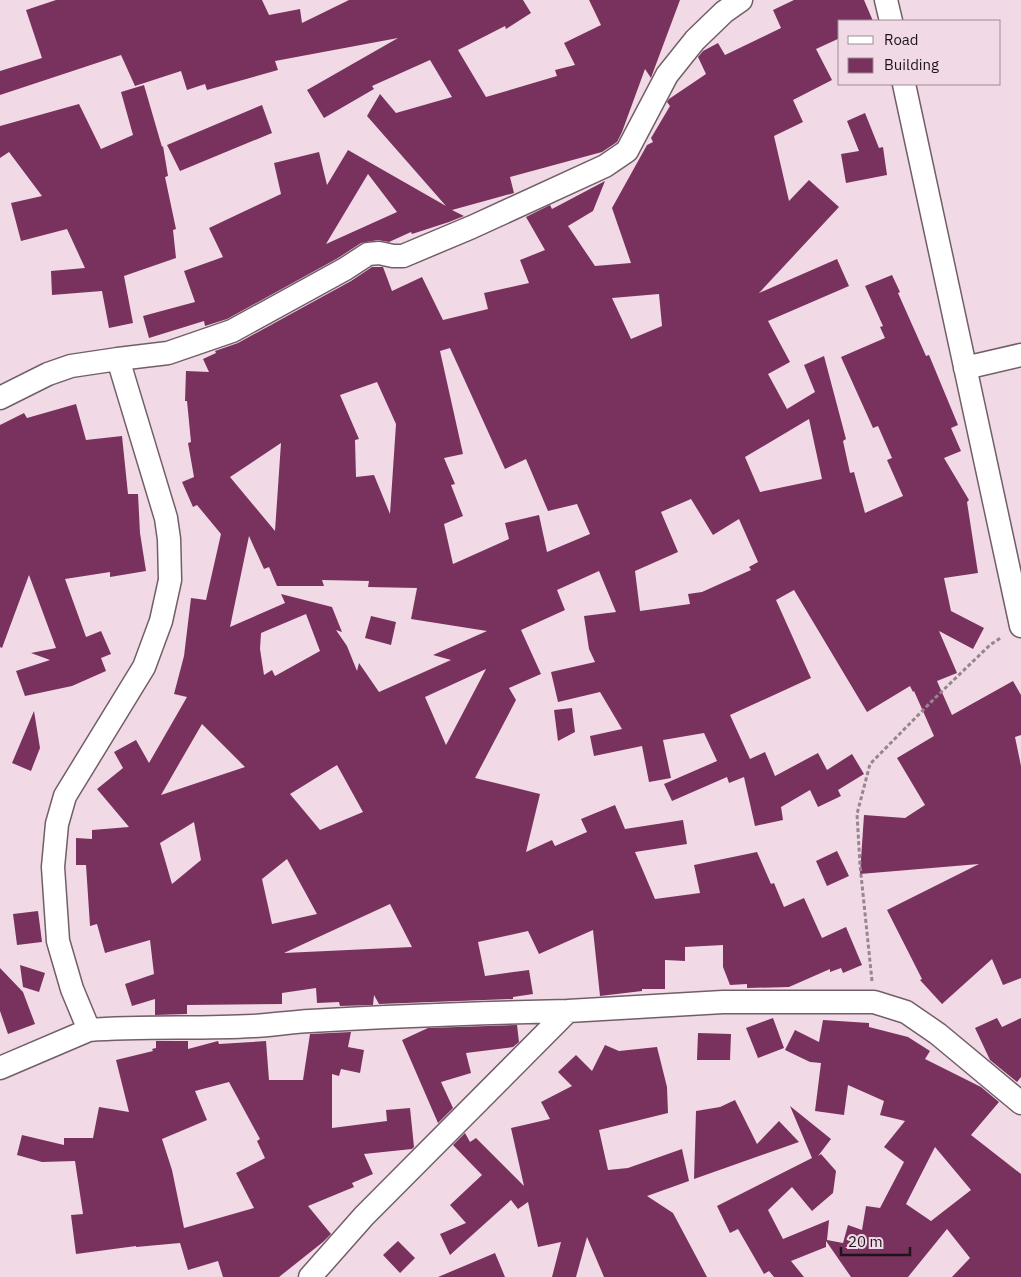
<svg xmlns="http://www.w3.org/2000/svg" width="1021" height="1277" font-family="'IBM Plex Sans',sans-serif">
	<style>
		.building { fill: #78325d; fill-rule: evenodd }
		.lines { fill: none; stroke-linecap: round; stroke-linejoin: round }
		.minor-casing { stroke: #725e68; stroke-width: 25 }
		.path { stroke: #97868f; stroke-width: 3; stroke-dasharray: 4 2.5; stroke-linecap: butt }
		.minor { stroke: #fff; stroke-width: 22 }
	</style>
	<rect width="100%" height="100%" fill="#f1dae6"/>
	<path class="building" d="M56,0H262L269,15L300,9L302,23L349,0H523L531,13L506,29L505,26L458,50L486,97L557,76L555,70L575,65L564,43L601,25L589,0H680L652,75L651,78L645,69L622,132L617,142L602,152L510,177L514,193L452,210L464,216L449,222L412,234L411,232L389,242L378,240L361,243L338,258L227,319L205,326L204,321L149,338L143,316L195,302L184,271L223,257L209,228L281,194L274,163L319,152L327,185L348,150L446,206L367,116L380,94L396,113L452,97L430,60L372,86L374,89L324,118L307,90L398,38L275,61L278,70L207,90L205,84L187,90L181,71L135,86L121,55L0,95V71L42,58L26,10ZM368,174L397,212L326,244Z
		M794,0H864L873,21H840V38L816,49L832,80L793,100L803,122L774,136L789,201L809,180L839,207L759,293L837,259L849,286L768,321L790,362L768,374L787,409L815,392L804,365L824,356L846,439L843,441L850,473L854,472L865,513L903,496L887,460L892,458L878,426L873,428L841,357L885,338L880,327L883,326L865,286L892,275L900,292L898,293L926,356L929,355L958,425L951,428L961,451L944,458L969,500L967,502L978,573L944,578L951,611L984,628L973,649L939,631L957,673L937,681L952,715L1013,681L1021,695V735L1015,737L1021,766V978L1003,985L992,959L942,1004L920,980L922,979L887,910L979,864L860,874L864,815L905,818L925,805L897,758L934,736L914,691L913,692L910,686L867,712L794,590L776,600L811,678L730,715L750,759L765,752L775,776L818,753L827,770L852,754L864,774L838,790L841,796L818,807L810,790L781,807L783,820L755,826L744,777L729,783L727,777L672,801L664,784L717,761L704,733L663,740L671,778L649,782L642,746L594,756L590,736L622,729L600,692L558,702L551,672L595,662L589,649L584,616L616,612L599,571L557,590L565,610L521,630L541,674L509,688L516,700L475,778L540,794L526,852L552,840L555,846L587,832L581,819L615,805L625,829L683,820L687,844L635,852L655,899L700,893L694,865L757,852L771,884L774,883L784,907L804,898L822,938L846,927L862,965L843,973L841,968L830,972V969L789,987L747,988V984L730,985L723,967V945L685,947V961L665,960V989H642V991L600,996L593,930L539,954L528,931L478,942L485,976L529,970L533,994L513,997V999L379,1004L374,995L373,1005L340,1006L339,1002L317,1003L316,988L282,993V1004L187,1005V1014L155,1015V999L132,1006L125,984L154,974L150,940L105,953L97,924L90,926L86,865H76V838L92,839V830L129,827L97,789L123,768L114,752L136,740L149,763L187,697L174,694L184,656L191,598L206,600L221,534L197,505L193,507L182,482L194,477L188,443L191,442L187,401H185L186,371L209,372L203,359L216,353L215,351L238,343L351,281L372,267H383L392,291L422,277L443,320L488,309L484,293L529,283L520,260L545,250L526,217L550,205L552,209L605,181L593,211L568,226L595,266L631,263L612,208L647,145L653,142L651,138L670,106L667,102L669,99L706,74L698,57L703,51L718,43L725,55L781,28L773,10ZM659,294L662,326L631,339L612,298ZM450,348L505,469L526,459L548,511L577,504L590,534L547,552L539,515L505,523L509,539L453,564L444,524L463,516L451,485L455,484L444,458L463,454L440,351ZM377,382L396,424L390,514L374,475L356,477L355,440L359,439L340,395ZM809,419L822,479L760,492L745,457ZM281,443L275,531L230,477ZM691,499L713,535L739,519L758,562L749,567L751,570L702,592L688,594L690,604L640,611L635,571L678,552L661,512ZM249,536L264,569L269,567L277,586H324L322,580L369,581L368,587L417,588L411,619L487,631L433,655L451,660L379,692L359,663L357,671L347,646L336,630L342,632L332,607L281,594L285,603L230,627ZM306,614L320,651L275,676L272,670L264,675L260,649L261,633ZM486,669L446,745L425,697ZM202,724L245,767L161,795ZM337,765L363,812L320,830L290,794ZM194,822L201,860L172,884L160,843ZM287,859L317,914L272,924L262,879ZM390,904L412,947L284,953Z
		M144,85L162,147L163,146L168,176L165,177L176,229L173,230L176,258L124,276L133,323L109,328L102,291L52,295L51,271L85,268L67,229L21,241L11,203L42,196L9,152L0,158V126L79,104L101,149L133,135L121,92Z
		M262,105L272,133L180,171L167,145Z
		M865,113L879,148L883,147L887,175L846,183L841,154L859,151L847,121Z
		M76,404L86,440L122,436L128,494H138L140,533L146,571L110,577V572L65,579L86,637L101,631L111,654L101,658L106,671L72,686L25,696L16,671L50,660L31,653L56,648L29,575L2,648L0,647V425L24,413L27,418Z
		M371,616L396,622L391,645L365,638Z
		M572,708L575,732L558,741L554,710Z
		M34,711L40,748L31,771L12,763Z
		M837,851L849,876L827,886L816,861Z
		M38,911L42,942L17,945L13,914Z
		M20,965L45,973L39,992L23,987Z
		M0,968L23,992L35,1024L8,1034L0,1011Z
		M773,1018L784,1048L758,1058L746,1028Z
		M997,1018L1002,1027L1021,1018V1077L1017,1082L990,1060L975,1028Z
		M823,1020L869,1023V1027L908,1037L930,1051L925,1059L981,1087L999,1102L971,1135L1021,1174V1277H952L970,1258L947,1229L908,1277H851L826,1241V1247L791,1261L804,1277H774L769,1271L764,1274L738,1229L730,1233L717,1206L812,1158L790,1106L831,1139L818,1156L821,1154L836,1171L833,1193L812,1211L792,1187L768,1210L783,1239L829,1220L827,1240L843,1243L848,1225L862,1230L866,1206L880,1208L904,1162L884,1147L905,1121L880,1115L884,1101L848,1085L844,1115L815,1111L821,1063L810,1062L785,1050L795,1030L819,1042ZM935,1147L971,1190L931,1221L906,1204Z
		M517,1025L519,1042L513,1047L466,1053L471,1073L441,1082L453,1108L438,1123L402,1040L428,1028Z
		M351,1032L348,1047L364,1050L360,1073L341,1069L339,1076L332,1074V1128L387,1121L386,1110L410,1108L414,1147L412,1149L364,1154L373,1174L352,1183L354,1187L308,1206L331,1234L323,1242L279,1277H223L218,1261L188,1270L180,1243L136,1247V1246L76,1254L71,1215L83,1214L75,1161L42,1162L17,1155L22,1135L64,1145V1138H93L99,1107L129,1112L116,1060L153,1051L152,1049L156,1048V1041H188V1049L218,1041L219,1044L266,1041L269,1080H303L310,1034ZM229,1082L260,1139L257,1141L265,1158L236,1173L254,1208L184,1228L172,1170L162,1139L207,1120L195,1091Z
		M698,1033L731,1034L730,1060H697Z
		M605,1045L619,1051L657,1047L667,1087L668,1113L599,1130L608,1170L628,1168L682,1149L689,1181L647,1196L673,1213L707,1277H604L587,1237L576,1277H552L561,1242L538,1247L528,1202L518,1209L511,1200L450,1255L440,1234L466,1223L450,1205L482,1175L453,1145L465,1133L470,1142L476,1138L524,1186L511,1128L550,1119L541,1102L572,1086L558,1072L576,1055L592,1071Z
		M735,1100L757,1144L779,1121L799,1142L694,1179L696,1111L720,1107Z
		M398,1241L415,1258L400,1273L383,1255Z
		M495,1253L505,1277H438Z"/>
	<g class="lines">
		<defs>
			<path id="minor" d="M886,0L891,21
				M904,84L1021,626
				M118,359L168,353L232,331L345,269L368,254L379,253L393,256H403L472,227L605,166L627,151L667,75L695,40L724,12L741,0
				M965,368L1021,355
				M0,398L48,374L71,366L118,359L166,518L169,539L170,580L161,621L144,667L65,796L57,824L53,867L58,941L72,989L89,1030L0,1068
				M89,1030C144,1026 199,1029 253,1026C272,1025 291,1022 310,1021C396,1016 482,1013 568,1011
				M310,1277L364,1216L568,1011L723,1002H874L906,1012L938,1034L1021,1103"/>
		</defs>
		<use href="#minor" class="minor-casing"/>
		<path class="path" d="M872,981L860,865L857,814L870,764L935,698L990,645L1002,637"/>
		<use href="#minor" class="minor"/>
	</g>
	<rect x="838" y="20" width="162" height="65" fill="#f1dae6" stroke="#9c8b94"/>
	<rect x="848" y="36" width="25" height="8" fill="#ffffff" stroke="#9c8b94"/>
	<text x="884" y="45" font-size="15" fill="#1d1519">Road</text>
	<rect x="848" y="58" width="25" height="15" fill="#78325d" stroke="#9c8b94"/>
	<text x="884" y="70" font-size="15" fill="#1d1519">Building</text>
	<path d="M841 1247v8h69v-8" fill="none" stroke="#1d1519" stroke-width="2.5"/>
	<text x="848" y="1247" font-size="15" fill="#1d1519" stroke="#f1dae6" stroke-width="4" paint-order="stroke">20 m</text>
</svg>
